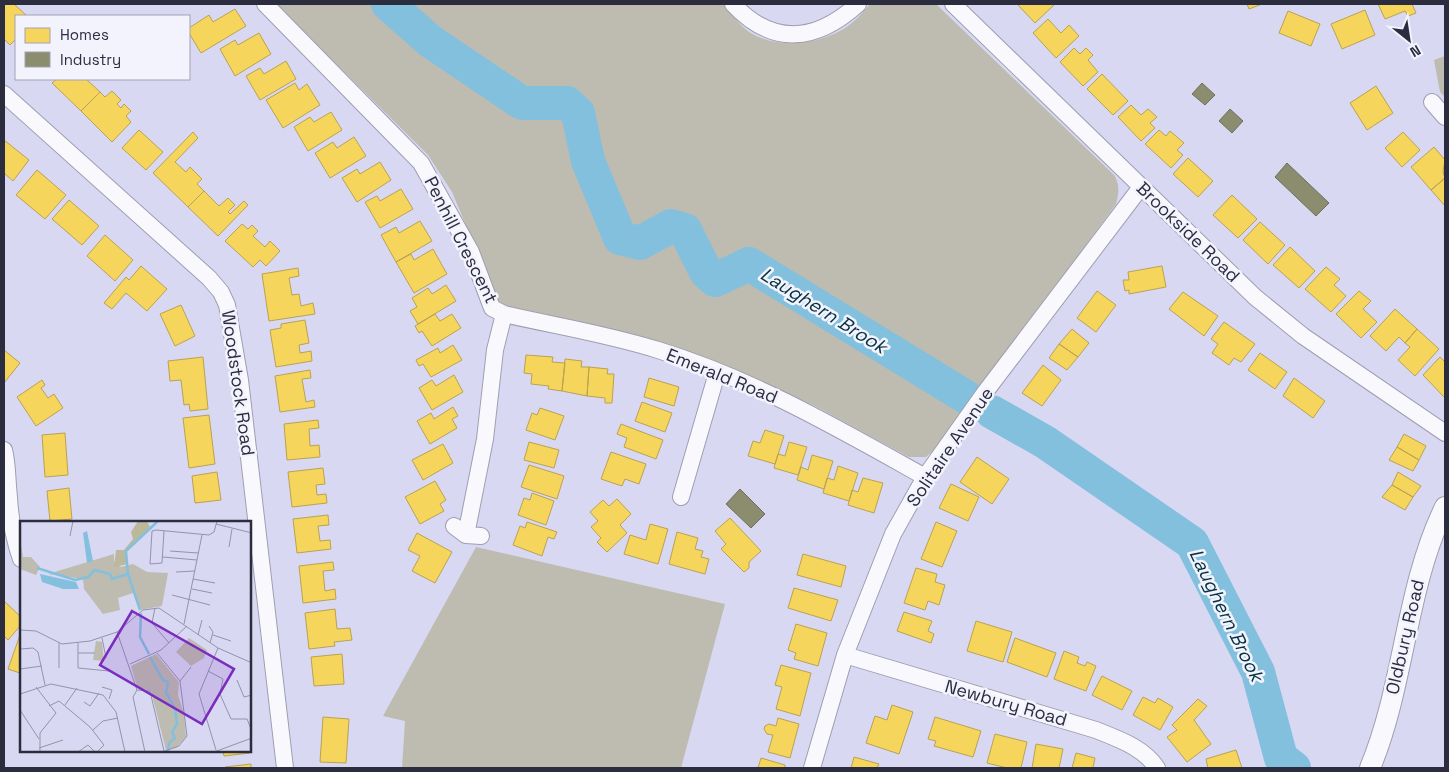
<svg xmlns="http://www.w3.org/2000/svg" width="1449" height="772" font-family="'Space Grotesk',sans-serif">
	<style>
		.green { fill: #bebbb0 }
		.homes { fill: #f6d55c; stroke: #b9a253 }
		.industry { fill: #8c8c6e; stroke: #6f6f60 }
		.lines { fill: none; stroke-linecap: round; stroke-linejoin: round }
		.river { stroke: #83c0de; stroke-width: 34 }
		.minor-casing { stroke: #9e9eb2; stroke-width: 18 }
		.tertiary-casing { stroke: #9e9eb2; stroke-width: 22 }
		.minor { stroke: #f9f9fd; stroke-width: 16 }
		.tertiary { stroke: #f9f9fd; stroke-width: 20 }
		.labels { text-anchor: middle; stroke-width: 5; stroke-linejoin: round; paint-order: stroke }
		.street-label { font-size: 18px; fill: #2c2c3f; stroke: #f2f3fd }
		.water-label { font-size: 19px; font-style: italic; fill: #06313e; stroke: #f2f3fd }
		.inset-river { fill: none; stroke: #83c0de; stroke-width: 2.5 }
		.inset-road { fill: none; stroke: #9393ab; stroke-width: 1 }
		.view { fill: #7b2cbf; fill-opacity: 0.15; stroke: #7b2cbf; stroke-width: 2.5 }
		.inset-edge { fill: none; stroke: #2c2c3f; stroke-width: 2.5 }
	</style>
	<rect width="100%" height="100%" fill="#d8d8f3"/>
	<path class="green" d="M276,4H723C731,12 739,25 749,32C778,50 817,45 845,28C855,22 863,12 870,4H936L1114,175C1120,185 1119,193 1116,204L937,447L926,457H909L817,407L745,374L500,306L452,192L428,155Z
		M1445,56V97L1440,92L1434,60Z
		M476,547L725,604L681,768H402L405,721L383,716Z"/>
	<path class="homes" d="M4,4H14L27,16H16V39L10,45L4,39Z
		M1017,4H1055L1035,23Z
		M1247,4H1262L1249,9Z
		M1378,4H1412L1416,13L1408,16L1405,11L1385,19Z
		M235,9L246,26L201,53L189,33V28L209,15L213,22Z
		M1365,10L1375,35L1342,49L1331,24Z
		M1288,11L1320,24L1311,46L1279,33Z
		M1048,19L1061,33L1069,25L1079,36L1056,58L1033,33Z
		M259,33L271,54L235,76L220,49L235,40L238,45Z
		M1074,48L1080,54L1086,48L1093,55L1088,60L1098,72L1083,86L1060,62Z
		M286,61L296,79L260,100L246,76L260,68L264,74Z
		M1102,74L1128,101L1113,115L1087,89Z
		M57,79H86L100,92L81,111L52,83Z
		M295,83L299,90L307,84L320,105L283,128L266,100Z
		M1376,86L1393,113L1367,130L1350,103Z
		M112,91L121,100L117,104L121,108L124,104L131,111L126,116L131,122L112,142L81,111L100,92L105,97Z
		M1131,105L1141,115L1148,109L1157,117L1150,123L1155,128L1141,141L1118,117Z
		M331,112L342,130L308,151L294,127L310,117L314,122Z
		M139,130L163,152L146,170L122,148Z
		M1159,130L1166,136L1170,131L1184,143L1177,150L1183,155L1171,168L1145,144Z
		M193,132L198,138L175,162L186,172L190,167L202,179L197,184L204,191L188,207L153,173Z
		M1403,132L1420,150L1402,167L1385,148Z
		M354,137L366,156L330,178L315,153L333,142L337,148Z
		M4,140L29,160L13,181L4,173Z
		M1434,147L1445,160L1443,172L1445,178L1431,190L1411,167Z
		M1188,158L1213,181L1198,197L1173,174Z
		M380,162L391,180L357,202L342,178L357,169L360,174Z
		M37,170L66,195L45,219L16,195Z
		M1445,178V206L1431,190Z
		M401,189L413,209L380,228L365,202L377,196L380,201Z
		M204,191L219,206L228,198L235,205L228,212L230,214L244,201L248,205L218,236L188,207Z
		M1232,195L1257,219L1238,238L1213,215Z
		M69,200L99,226L82,245L52,219Z
		M420,221L432,241L396,262L381,235L396,227L399,233Z
		M1260,222L1285,245L1268,264L1243,240Z
		M242,224L248,229L252,225L258,231L253,236L265,247L270,241L280,251L266,266L260,260L253,267L225,241Z
		M105,235L133,260L115,281L87,256Z
		M1290,247L1315,271L1299,288L1273,265Z
		M433,249L447,274L414,293L396,262L411,254L414,260Z
		M141,266L167,289L147,311L126,293L112,309L104,303L126,277L129,280Z
		M1162,266L1166,287L1129,294V290L1125,291L1123,280H1129L1128,272Z
		M1326,267L1340,279L1334,285L1346,296L1331,312L1305,289Z
		M298,268L299,276L289,278L292,295L299,294L301,306L313,303L315,314L269,321L262,274Z
		M446,285L456,301L418,324L410,311L417,307L412,298L428,288L432,294Z
		M1097,291L1116,305L1096,332L1077,318Z
		M1359,291L1371,301L1363,309L1377,322L1361,338L1336,314Z
		M1183,292L1218,316L1204,336L1169,309Z
		M181,305L195,336L175,346L160,314Z
		M1395,309L1417,329L1405,343L1399,337L1386,351L1370,336Z
		M435,314L440,321L452,314L461,328L432,346L422,331L419,333L415,326Z
		M305,320L309,343L299,345L300,353L311,351L312,361L276,367L270,330L281,328V324Z
		M1224,322L1255,344L1241,362L1234,358L1229,365L1212,353L1218,344L1211,339Z
		M1072,329L1089,343L1078,357L1059,344Z
		M1417,329L1439,349L1415,376L1398,360L1410,347L1405,343Z
		M1059,344L1078,357L1067,370L1049,358Z
		M453,345L462,360L431,377L423,364L419,366L416,360L438,348L440,353Z
		M4,350L20,363L4,383Z
		M1260,353L1287,372L1275,389L1248,370Z
		M526,355L553,357L552,362L565,363L562,391L548,389L549,386L531,384L532,374L524,373Z
		M203,357L208,409L190,411L189,404L184,405L181,380L170,381L168,361Z
		M1440,357L1445,362V398L1423,375Z
		M565,359L582,361L581,367H589L587,396L562,391Z
		M1043,365L1061,380L1042,406L1022,393Z
		M589,367L608,369L607,374H614L612,403H605V398L587,396Z
		M310,370L311,378L302,379L306,402L314,400L315,407L280,412L275,376Z
		M454,375L463,392L432,410L419,388L432,380L436,386Z
		M649,378L679,387L674,406L644,397Z
		M1294,378L1325,401L1313,418L1283,396Z
		M42,380L45,385L41,388L48,398L54,394L63,408L36,426L17,397Z
		M642,402L672,413L665,432L635,421Z
		M453,407L458,416L452,419L457,428L430,444L417,421L431,413L434,419Z
		M540,408L564,416L555,440L526,430L532,413L537,415Z
		M209,415L215,464L189,468L183,418Z
		M318,420L319,428L309,429L310,446L319,445L320,457L287,460L284,424Z
		M621,424L663,440L656,459L624,447L627,438L617,434Z
		M765,430L784,436L775,464L748,456L753,441L760,443Z
		M65,433L68,475L45,477L42,435Z
		M1404,434L1426,446L1419,460L1397,447Z
		M529,442L559,450L554,468L524,460Z
		M789,442L807,447L798,475L774,468L778,454L785,456Z
		M443,444L453,463L423,480L412,460Z
		M1397,447L1419,460L1413,471L1389,460Z
		M611,452L646,464L639,484L625,479L622,486L601,479Z
		M812,455L833,461L824,489L797,480L801,467L808,470Z
		M977,457L1009,479L992,504L960,482Z
		M529,465L564,476L557,499L521,487Z
		M838,466L858,473L849,501L823,493L827,478L834,480Z
		M323,468L325,484L316,485L317,495L326,494L327,503L292,507L288,472Z
		M217,472L221,500L195,503L192,476Z
		M1398,472L1421,486L1413,497L1392,485Z
		M863,478L883,483L874,513L848,505L852,490L858,492Z
		M435,481L446,500L440,504L444,511L420,524L405,497Z
		M951,484L979,497L968,521L939,508Z
		M1392,485L1413,497L1405,510L1382,497Z
		M69,488L72,519L50,521L47,491Z
		M532,493L554,501L546,525L518,515L524,498L530,500Z
		M617,499L631,514L620,525L627,533L607,552L597,542L601,538L591,527L598,521L590,512L603,500L609,506Z
		M328,515L329,525L318,526L320,541L330,540L331,549L297,553L293,519Z
		M730,518L761,551L749,562V568L744,572L721,549L726,544L715,531Z
		M527,522L557,532L554,539L548,537L542,556L513,545L520,526L525,528Z
		M936,522L957,531L942,567L921,559Z
		M650,524L668,529L658,564L624,554L630,535L646,540Z
		M677,532L698,538L695,549L703,551L701,557L709,559L705,574L669,564Z
		M417,533L452,552L435,583L412,571L420,556L408,550Z
		M803,554L846,566L841,587L797,575Z
		M333,562L334,570L323,571L325,591L335,589L336,599L303,603L299,566Z
		M916,568L937,574L935,582L945,585L939,605L928,601L925,610L904,603Z
		M794,588L838,600L831,621L788,608Z
		M4,601L21,617V625L8,640L4,636Z
		M335,609L337,629L350,628L352,640L334,642L335,646L309,649L305,613Z
		M904,612L932,621L928,631L934,634L931,643L897,631Z
		M976,621L1012,632L1003,662L967,651Z
		M796,624L827,633L818,666L794,659L796,653L788,650Z
		M20,635L21,668L20,673L8,669Z
		M1015,638L1056,653L1047,677L1007,662Z
		M1064,651L1079,657L1077,663L1085,666L1087,662L1096,666L1086,691L1054,679Z
		M342,654L344,684L314,686L311,657Z
		M781,665L811,673L800,716L776,709L782,687L775,685Z
		M1102,676L1132,691L1122,710L1092,695Z
		M1143,697L1155,703L1158,698L1173,707L1160,730L1133,715Z
		M1198,699L1207,706L1194,720L1211,744L1187,762L1167,737L1177,730L1172,725Z
		M892,705L913,712L899,754L866,743L875,716L887,720Z
		M323,717L349,719L346,763L320,762Z
		M935,717L981,731L973,757L934,746L936,741L928,739Z
		M778,718L799,724L790,758L768,752L773,735L767,734L764,729L765,726L769,724L776,726Z
		M995,734L1027,742L1021,768H1007L987,763Z
		M1036,744L1063,749L1059,768H1032Z
		M1236,750L1242,768H1208L1206,759Z
		M223,751H250V753L224,756Z
		M1076,753L1095,758L1093,768H1072Z
		M854,757L879,764L877,768H851Z
		M761,758L785,765V768H758Z
		M251,764V768H225V767Z"/>
	<path class="industry" d="M1202,83L1215,95L1205,105L1192,94Z
		M1230,109L1243,121L1232,133L1219,121Z
		M1287,163L1329,203L1316,216L1275,177Z
		M740,489L765,514L751,528L726,504Z"/>
	<g class="lines">
		<path class="river" d="M388,4L430,41L522,103H567L578,113L588,161L620,238L640,243L671,226L685,230L706,272L715,280L749,264L966,397
			M992,412L1045,442L1192,543L1258,672L1281,758L1294,768"/>
		<defs>
			<path id="minor" d="M265,4L421,163L471,252L492,308L504,314L495,350L485,439L466,535
				M733,4C773,47 816,42 858,4
				M953,4L1255,297L1303,336L1445,433
				M4,94L209,278L221,292L227,305L240,380L285,768
				M1432,102L1445,117
				M504,314C556,326 607,334 658,350C753,379 839,429 925,477
				M4,450C8,466 7,481 9,497C10,518 14,539 21,559
				M681,497L717,373
				M454,526L466,535L481,536
				M845,655L1096,730C1118,739 1143,747 1157,768
				M812,768L845,655L893,534L925,477L986,391L1141,187"/>
			<path id="tertiary" d="M1370,768C1405,684 1405,589 1445,507"/>
		</defs>
		<use href="#minor" class="minor-casing"/>
		<use href="#tertiary" class="tertiary-casing"/>
		<use href="#minor" class="minor"/>
		<use href="#tertiary" class="tertiary"/>
	</g>
	<g class="labels">
		<g class="street-label">
			<text transform="translate(1188 232) rotate(44)" y="6">Brookside Road</text>
			<text transform="translate(461 240) rotate(63)" y="6">Penhill Crescent</text>
			<text transform="translate(722 376) rotate(22)" y="6">Emerald Road</text>
			<text transform="translate(238 383) rotate(82)" y="6">Woodstock Road</text>
			<text transform="translate(950 447) rotate(-56)" y="6">Solitaire Avenue</text>
			<text transform="translate(1405 637) rotate(-77)" y="6">Oldbury Road</text>
			<text transform="translate(1006 703) rotate(16)" y="6">Newbury Road</text>
		</g>
		<g class="water-label">
			<text transform="translate(824 310) rotate(32)" y="7">Laughern Brook</text>
			<text transform="translate(1227 615) rotate(64)" y="7">Laughern Brook</text>
		</g>
	</g>
	<g transform="translate(20 521)">
		<rect width="231" height="231" fill="#d8d8f3"/>
		<path d="M1,24L3,36H11L20,46L16,54L0,48ZM94,33V40L101,46L113,43L127,51L148,52L142,85L120,89L113,72L98,77L100,89L83,93L64,68L63,58L28,53ZM169,117L187,129L184,137L171,145L156,131ZM76,120L82,121L84,140L73,139ZM136,133L159,161L158,174L164,193L166,216L156,227L146,229L131,170L117,166L111,145Z" fill="#bebbb0"/>
		<path d="M118,0H127L130,6L106,30L108,43L94,46L96,29H104L113,18L111,11Z" fill="#bcb89c"/>
		<path d="M67,10L73,40L67,42L63,12ZM20,53L56,61L59,68H43L22,61Z" fill="#83c0de"/>
		<path class="inset-river" d="M17,47L55,59L68,56L75,49L90,53L92,58L108,53M120,89L108,53L106,30L138,0M121,92L120,116L129,133M130,136L143,159L148,161L146,171L155,188L157,203L152,211L155,217L149,222L148,231"/>
		<path class="inset-road" d="M196,3L232,12M144,10L142,42L130,43L132,10L136,9L189,14L194,11L197,0M50,15L53,0M209,26L212,8M150,30L178,32M143,36L177,39M156,51L175,50M173,58L195,62M172,68L192,72M152,74L190,84M135,87L132,102L149,122M164,103L182,14M189,105L193,111L190,122M0,109L16,110L42,123L70,120L97,111L123,89L139,87L198,127L232,142M97,111L117,169M178,114L182,99M193,114L211,120M82,117L86,137M58,122V147L89,150M0,128L13,127L18,131L25,164M58,132H75M137,132L160,160M110,143L141,129L167,105M39,147V122M0,148L22,145M188,150L203,158L200,173L211,198H227L232,210M217,159L224,176L232,174M16,166L36,192L20,212M82,166L92,169L89,178M117,169L130,170L144,230M117,169L113,176L125,231M0,173L31,163L83,174L96,191L105,231M64,181L70,185L79,172M45,184L57,167M29,185L39,180L70,206L84,224L77,231M0,189L19,218M73,209L83,200L98,197M19,227L43,219M196,229L179,173L198,127M20,231V212M58,231L68,224L75,231M142,231L159,225L167,215L160,160L171,146M194,231L232,217"/>
		<path class="view" d="M112,90L214,148L182,203L80,144Z"/>
		<rect width="231" height="231" class="inset-edge"/>
	</g>
	<rect width="1449" height="772" fill="none" stroke="#2c2c3f" stroke-width="10"/>
	<rect x="15" y="15" width="175" height="65" fill="#f2f3fd" stroke="#a3a3b1"/>
	<rect x="25" y="28" width="25" height="15" fill="#f6d55c" stroke="#a3a3b1"/>
	<text x="60" y="40" font-size="15" fill="#2c2c3f">Homes</text>
	<rect x="25" y="52" width="25" height="15" fill="#8c8c6e" stroke="#a3a3b1"/>
	<text x="60" y="65" font-size="15" fill="#2c2c3f">Industry</text>
	<g transform="translate(1409 40) rotate(150)" stroke="#f2f3fd" stroke-width="4" paint-order="stroke">
	<path d="M0-4L9 19L0 12L-9 19Z" fill="#2c2c3f"/>
	<text y="-8" font-size="14" font-weight="bold" text-anchor="middle" fill="#2c2c3f">N</text>
	</g>
</svg>
